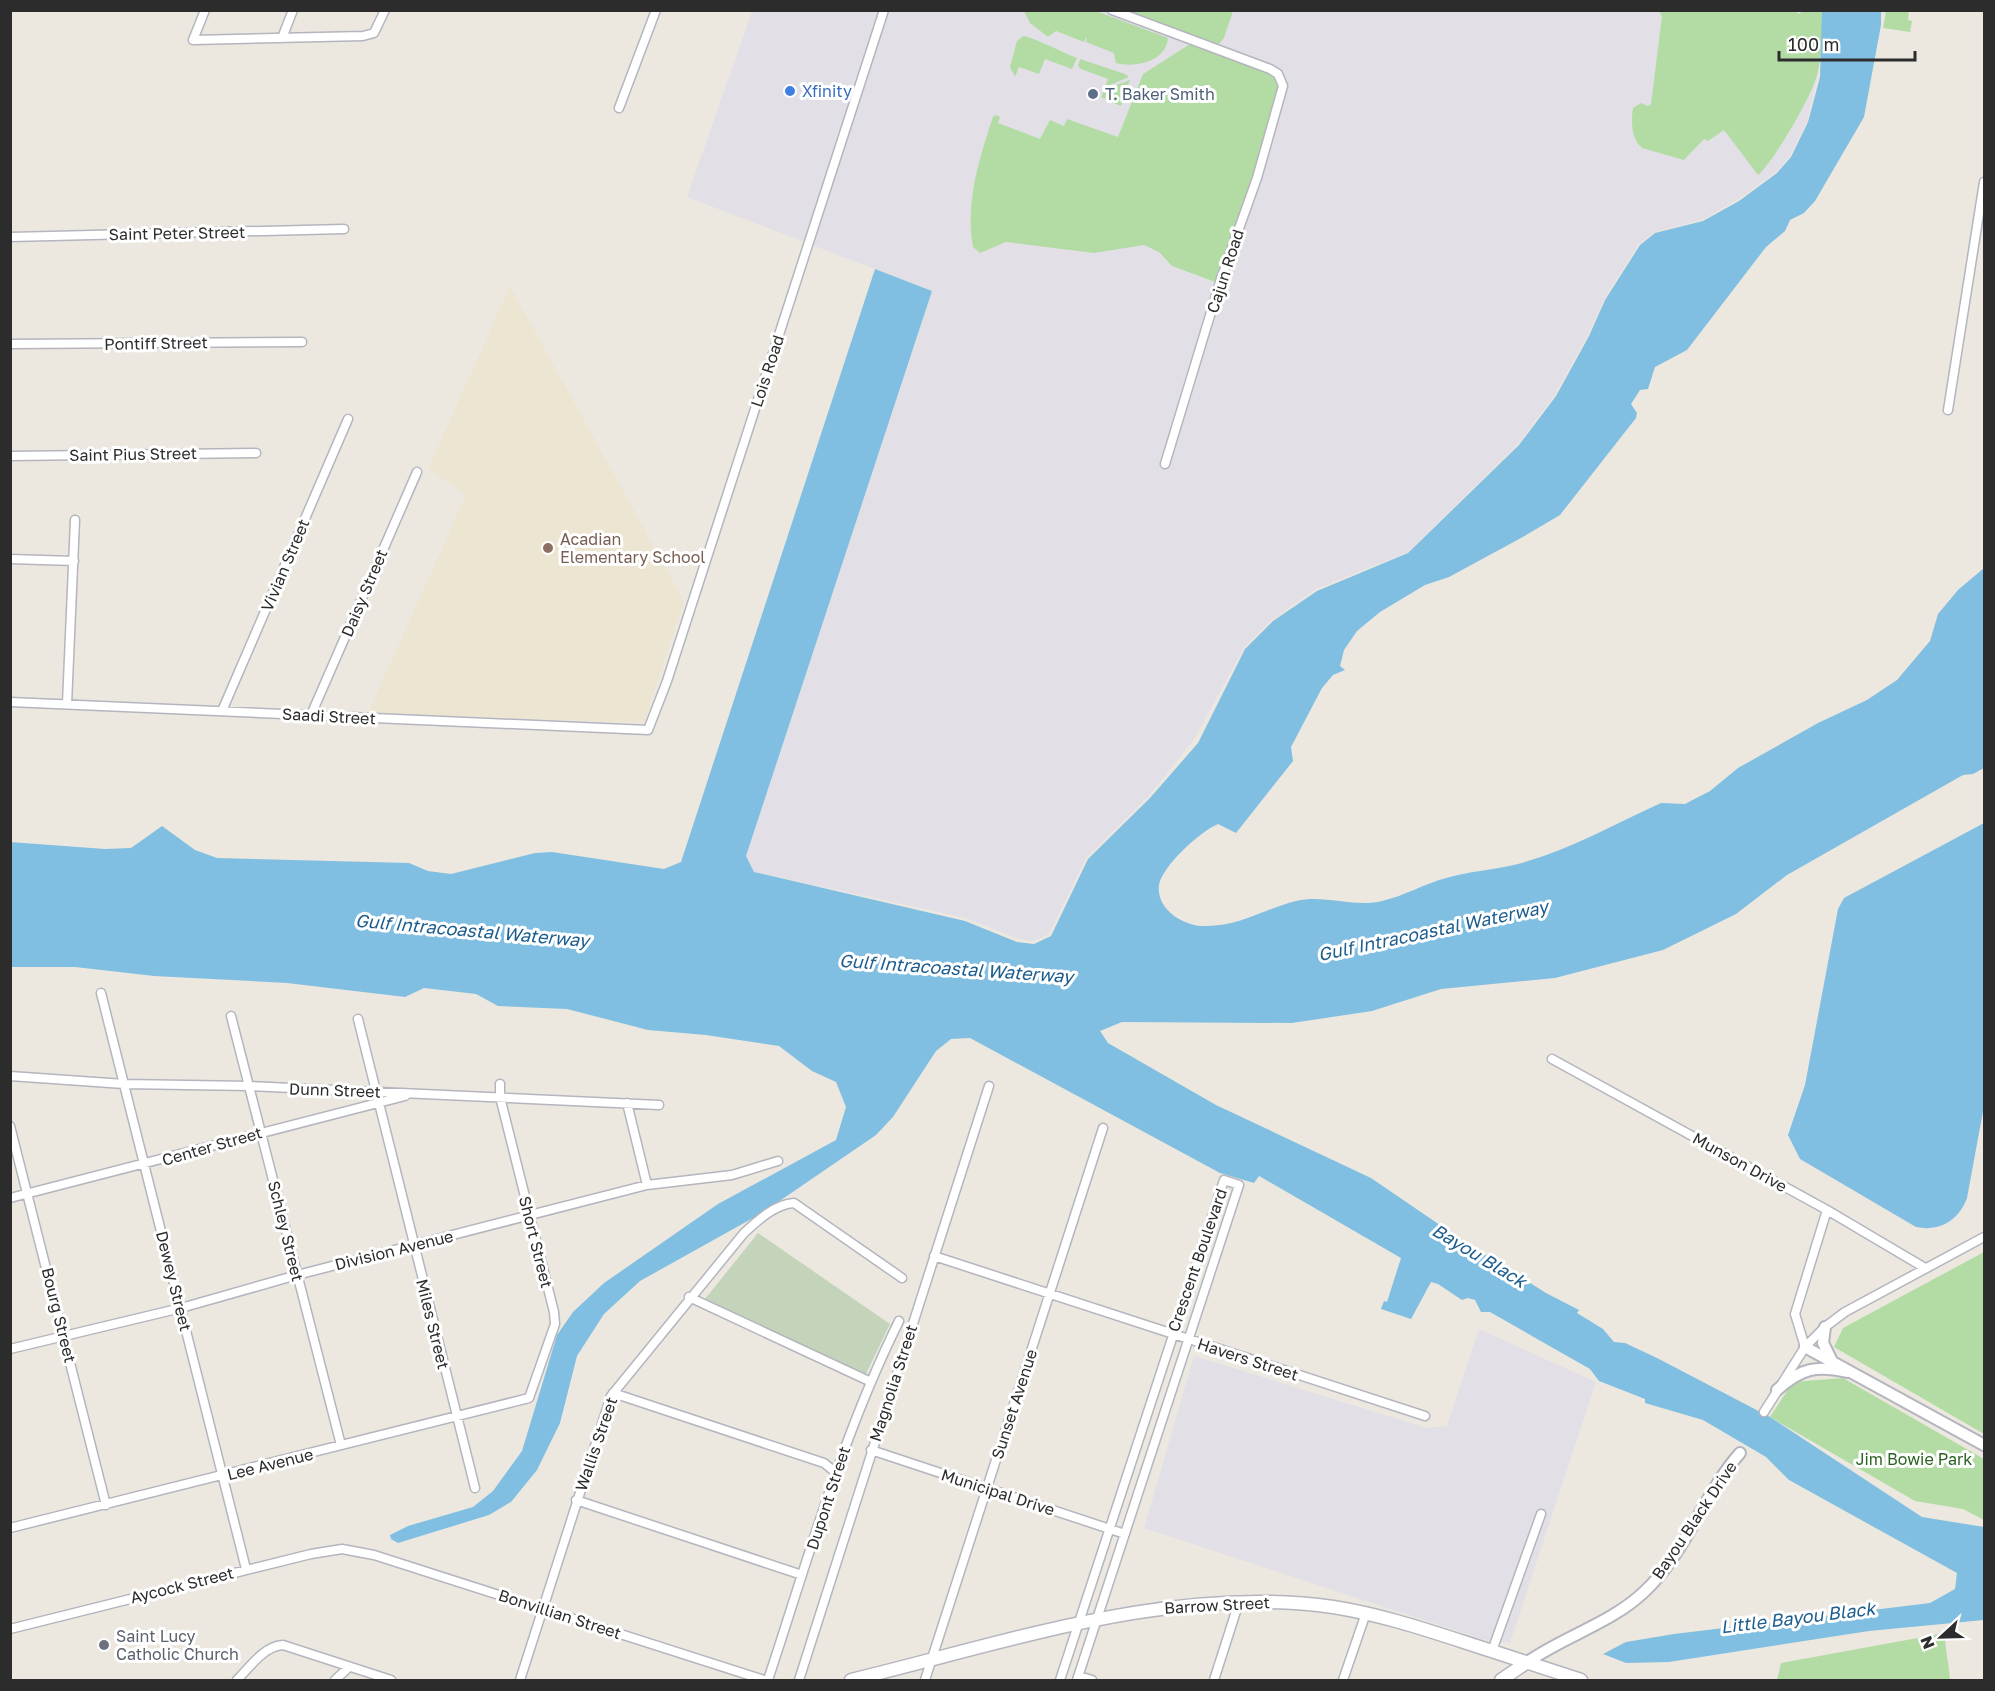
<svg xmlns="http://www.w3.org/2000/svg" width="1995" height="1691" font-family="'Golos Text',sans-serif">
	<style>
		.industrial { fill: #e2e0e6 }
		.education { fill: #ebe5d2 }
		.green { fill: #b2dca4 }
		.cemetery { fill: #c4d4ba }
		.water { fill: #80bfe1 }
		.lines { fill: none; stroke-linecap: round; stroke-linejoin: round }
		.minor-casing { stroke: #b4b5be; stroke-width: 11 }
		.tertiary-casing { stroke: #b4b5be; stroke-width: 14 }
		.secondary-casing { stroke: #b4b5be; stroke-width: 15 }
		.minor { stroke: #fff; stroke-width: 8 }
		.tertiary { stroke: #fff; stroke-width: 10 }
		.secondary { stroke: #fff; stroke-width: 12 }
		.shop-dot { fill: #3f7fe0; stroke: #fff; stroke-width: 2 }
		.service-dot { fill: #5c6f8a; stroke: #fff; stroke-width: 2 }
		.education-dot { fill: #8d6e63; stroke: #fff; stroke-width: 2 }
		.worship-dot { fill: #6b7280; stroke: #fff; stroke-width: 2 }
		.labels { text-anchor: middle; stroke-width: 6; stroke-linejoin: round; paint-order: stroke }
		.shop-label { font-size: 16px; fill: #366cbe; stroke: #fff; text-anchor: start }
		.service-label { font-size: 16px; fill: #4e5e75; stroke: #fff; text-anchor: start }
		.street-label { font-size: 16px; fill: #2c2c2c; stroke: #fff }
		.education-label { font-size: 16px; fill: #785e54; stroke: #fff; text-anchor: start }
		.park-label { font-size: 16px; fill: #2b6224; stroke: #fff }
		.worship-label { font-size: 16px; fill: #5b616d; stroke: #fff; text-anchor: start }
		.water-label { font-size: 18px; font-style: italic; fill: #1d5e8f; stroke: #fff }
	</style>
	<rect width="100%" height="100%" fill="#ece8e0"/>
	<path class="industrial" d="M752,11H1820L1822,25L1818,76L1807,122L1790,156L1776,172L1739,199L1702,220L1655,232L1639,244L1604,299L1588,335L1555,395L1518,444L1408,552L1316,589L1272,620L1244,648L1193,741L1148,797L1086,858L1049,934L1033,941L1018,939L966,918L754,872L746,856L932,291L687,197Z
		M1479,1329L1596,1382L1510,1643L1488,1641L1144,1528L1194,1356L1427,1428L1447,1426Z"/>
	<path class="education" d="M510,286L684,601L644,723L368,713L466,495L428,469Z"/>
	<path class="green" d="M1793,10L1799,14L1803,11H1822C1824,31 1822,55 1817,75C1812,96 1774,161 1758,175L1724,130L1708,141L1704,139L1684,160L1642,148C1631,139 1631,121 1633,108L1641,103L1648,106L1651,104L1662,16L1659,11Z
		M1024,11H1096L1168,38C1166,62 1135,68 1116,63L1114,53L1086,42L1087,36L1084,42L1056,31L1048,37L1030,23Z
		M1127,11H1233L1224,38L1218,45Z
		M1886,11H1909L1908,20L1912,21L1910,32L1883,28Z
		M1023,36C1031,36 1066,54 1077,58L1072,69L1045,59L1039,74L1019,67L1015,77L1010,67L1017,41Z
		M1190,44L1270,74L1276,80L1280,95L1218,283L1172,266L1159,252L1144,245L1094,253L1006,242L980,253L973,247C965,203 979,159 993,117L996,115L1000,117L998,123L1040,139L1050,120L1064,126L1067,119L1118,137L1143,74Z
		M1080,59L1125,74L1129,77L1105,87L1108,79L1081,69L1078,66Z
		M1130,80L1121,106L1111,102L1113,95L1107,92L1105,99L1101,97L1104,90Z
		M1984,1252V1434L1834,1347L1843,1328Z
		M1843,1378L1984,1459V1520L1963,1509L1915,1501L1770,1417L1793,1382Z
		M1945,1633C1945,1651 1949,1663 1950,1680H1777L1781,1663Z"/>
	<path class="cemetery" d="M758,1233L890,1324L865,1376L705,1299Z"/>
	<path class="water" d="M1822,11H1881V25L1864,117L1815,201L1804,213L1790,220L1785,231L1766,247L1687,350L1655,367L1648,389L1640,390L1631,404L1637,413L1636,418L1560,515L1521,538L1449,577L1425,585L1380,612L1357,631L1344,650L1340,666L1345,670L1333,675L1322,688L1291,747L1293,761L1236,833L1218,824C1201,831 1162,866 1159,885C1156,909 1183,926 1204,926C1238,927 1264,909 1296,901C1324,894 1355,908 1382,901C1404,896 1424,884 1446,878C1470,871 1494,870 1518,864C1567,851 1615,824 1661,803L1685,804L1710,791L1738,768L1818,723L1867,700L1897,680L1930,641L1938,614L1958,590L1984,568V768L1973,774L1963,775L1787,875L1736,914L1663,950L1555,978L1441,989L1372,1011L1292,1023L1122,1022L1100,1031L1108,1043L1216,1105L1371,1178L1456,1236L1546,1293L1579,1310L1577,1313L1603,1329L1614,1342L1625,1343L1657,1358L1770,1417L1922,1517L1984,1527V1620L1869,1631L1669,1662L1626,1663L1603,1654L1626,1642L1674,1634L1930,1603L1955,1589L1957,1573L1789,1480L1766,1457L1703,1420L1645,1403V1399L1599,1381L1590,1369L1490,1312H1481L1475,1300L1468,1298L1462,1300L1438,1284L1431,1282L1411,1319L1381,1309L1384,1301L1387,1302L1401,1258L1259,1176L1254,1183L1220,1173L970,1038L951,1039L936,1051L893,1117L876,1135L762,1213L640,1281L604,1314L577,1356L560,1423L537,1470L511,1502L489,1515L398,1543L391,1539L390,1535L408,1526L473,1507L493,1491L522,1451L557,1335L573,1312L604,1283L718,1204L836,1140L846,1107L836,1082L812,1071L779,1046L706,1035L648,1030L567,1009L498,1006L476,994L424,988L405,997L287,983L154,976L75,967H11L10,842L105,849L131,848L162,826L195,850L217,858L409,863L428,871L451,874L535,853L552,852L664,869L681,862L875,269L932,291L746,856L754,872L965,921L1017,942L1034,944L1051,936L1088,859L1150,798L1198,743L1245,649L1273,621L1317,591L1408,553L1519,445L1556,396L1589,336L1605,300L1640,245L1655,233L1703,221L1739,201L1777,173L1791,157L1808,122L1820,77Z
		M1984,823V1106L1967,1198C1959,1220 1940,1232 1916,1227L1800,1159L1788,1135L1805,1085L1838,909L1844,898Z"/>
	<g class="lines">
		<defs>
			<path id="minor" d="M205,10L193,40L363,36L374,33L385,10
				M1112,10L1270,69L1278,74L1283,86L1257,178L1221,279L1165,464
				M282,38L293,10
				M619,108L656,10
				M10,237L344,229
				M10,344L302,342
				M1948,410L1984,182
				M10,456L256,453
				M10,559L74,561
				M10,702L648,730L667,681L884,10
				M67,704L75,520
				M222,711L348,419
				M311,715L417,472
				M101,993L246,1569
				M231,1016L341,1445
				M358,1019L475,1488
				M1552,1059L1827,1210L1925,1268
				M10,1076L124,1084L250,1086L659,1105
				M627,1103L647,1185
				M10,1126L106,1505
				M10,1198L405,1096
				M934,1256L1425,1416
				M689,1297L869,1381
				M1805,1347L1825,1327L1845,1312L1984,1237
				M10,1349L181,1308L297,1275L647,1185L732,1175L778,1161
				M613,1393L824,1463L835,1472
				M1764,1412L1805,1347L1795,1314L1827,1210
				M871,1450L1125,1534
				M576,1500L802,1575
				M10,1528L529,1398L555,1324L554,1312L500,1097V1084
				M10,1629L311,1554L342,1549L374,1555L764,1680
				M1492,1651L1541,1514
				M1079,1676L1092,1680
				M237,1680C250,1667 264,1646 283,1645L391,1680
				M335,1680L348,1668
				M520,1680L611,1396L744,1233C757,1221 775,1204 794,1203L902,1278
				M768,1680C808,1559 842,1436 899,1321
				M799,1680L989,1086
				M925,1680L1103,1128
				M1060,1680L1224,1180L1239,1185L1077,1680
				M1214,1680L1239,1602
				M1343,1680L1366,1613"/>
			<path id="tertiary" d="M1825,1327L1823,1343L1831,1359
				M1805,1347L1984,1445
				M1777,1390C1801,1368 1817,1365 1847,1372
				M1526,1663C1564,1636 1610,1624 1644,1592C1686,1553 1703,1495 1740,1453"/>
			<path id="secondary" d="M851,1680C1005,1643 1173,1584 1333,1607C1378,1614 1421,1628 1464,1642C1503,1655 1542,1667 1581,1680
				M1501,1680L1526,1663"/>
		</defs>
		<use href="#minor" class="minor-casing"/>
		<use href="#tertiary" class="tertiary-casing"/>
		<use href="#secondary" class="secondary-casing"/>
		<use href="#minor" class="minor"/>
		<use href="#tertiary" class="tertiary"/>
		<use href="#secondary" class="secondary"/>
	</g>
	<circle class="shop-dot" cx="790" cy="91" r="6"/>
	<circle class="service-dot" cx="1093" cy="94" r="6"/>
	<circle class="education-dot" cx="548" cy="548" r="6"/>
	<circle class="worship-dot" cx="104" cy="1645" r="6"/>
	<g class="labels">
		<g class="shop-label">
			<text x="802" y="97">Xfinity</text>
		</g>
		<g class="service-label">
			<text x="1105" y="100">T. Baker Smith</text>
		</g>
		<g class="street-label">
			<text transform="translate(177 233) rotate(-1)" y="6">Saint Peter Street</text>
			<text transform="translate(1225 271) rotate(-72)" y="6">Cajun Road</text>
			<text transform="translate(156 343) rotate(-1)" y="6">Pontiff Street</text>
			<text transform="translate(767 371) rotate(-72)" y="6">Lois Road</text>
			<text transform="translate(133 454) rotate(-1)" y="6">Saint Pius Street</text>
			<text transform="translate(285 565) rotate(-67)" y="6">Vivian Street</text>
			<text transform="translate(364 593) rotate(-67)" y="6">Daisy Street</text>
			<text transform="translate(329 716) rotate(3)" y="6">Saadi Street</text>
			<text transform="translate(335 1090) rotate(2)" y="6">Dunn Street</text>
			<text transform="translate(212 1146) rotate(-16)" y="6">Center Street</text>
			<text transform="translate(1740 1162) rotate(29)" y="6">Munson Drive</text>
			<text transform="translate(286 1231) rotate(76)" y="6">Schley Street</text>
			<text transform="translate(536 1242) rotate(76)" y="6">Short Street</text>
			<text transform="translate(394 1250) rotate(-14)" y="6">Division Avenue</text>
			<text transform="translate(1197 1260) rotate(-71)" y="6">Crescent Boulevard</text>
			<text transform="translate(174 1281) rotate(76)" y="6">Dewey Street</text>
			<text transform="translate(59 1315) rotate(76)" y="6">Bourg Street</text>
			<text transform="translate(433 1324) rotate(76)" y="6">Miles Street</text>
			<text transform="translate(1248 1359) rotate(18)" y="6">Havers Street</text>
			<text transform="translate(893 1383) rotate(-72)" y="6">Magnolia Street</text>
			<text transform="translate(1014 1404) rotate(-72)" y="6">Sunset Avenue</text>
			<text transform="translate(596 1444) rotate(-71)" y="6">Wallis Street</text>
			<text transform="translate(270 1464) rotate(-14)" y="6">Lee Avenue</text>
			<text transform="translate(998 1492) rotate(18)" y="6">Municipal Drive</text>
			<text transform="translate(828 1498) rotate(-72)" y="6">Dupont Street</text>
			<text transform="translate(1694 1520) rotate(-56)" y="6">Bayou Black Drive</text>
			<text transform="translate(182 1585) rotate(-14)" y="6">Aycock Street</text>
			<text transform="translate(1217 1605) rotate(-3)" y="6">Barrow Street</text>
			<text transform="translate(560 1614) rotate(18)" y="6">Bonvillian Street</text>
		</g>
		<g class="education-label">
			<text x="560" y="545">Acadian<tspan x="560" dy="18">Elementary School</tspan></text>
		</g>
		<g class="park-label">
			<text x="1914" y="1465">Jim Bowie Park</text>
		</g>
		<g class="worship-label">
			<text x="116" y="1642">Saint Lucy<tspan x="116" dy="18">Catholic Church</tspan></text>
		</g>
		<g class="water-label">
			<text transform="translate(472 931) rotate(5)" y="6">Gulf Intracoastal Waterway</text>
			<text transform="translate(1433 931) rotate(-12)" y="6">Gulf Intracoastal Waterway</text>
			<text transform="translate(956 969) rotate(4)" y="6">Gulf Intracoastal Waterway</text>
			<text transform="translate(1479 1256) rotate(31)" y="6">Bayou Black</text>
			<text transform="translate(1798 1618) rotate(-7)" y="6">Little Bayou Black</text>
		</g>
	</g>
	<rect width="1995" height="1691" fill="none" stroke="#2c2c2c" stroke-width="24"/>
	<g transform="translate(1941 1637) rotate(248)" stroke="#ffffff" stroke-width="4.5" paint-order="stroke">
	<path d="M0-4.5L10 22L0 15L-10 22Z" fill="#2c2c2c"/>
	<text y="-9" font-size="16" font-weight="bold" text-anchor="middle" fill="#2c2c2c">N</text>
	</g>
	<path d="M1779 51v9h136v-9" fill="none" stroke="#2c2c2c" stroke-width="3"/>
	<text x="1788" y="51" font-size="18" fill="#2c2c2c" stroke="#ffffff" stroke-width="4.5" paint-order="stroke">100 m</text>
</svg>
